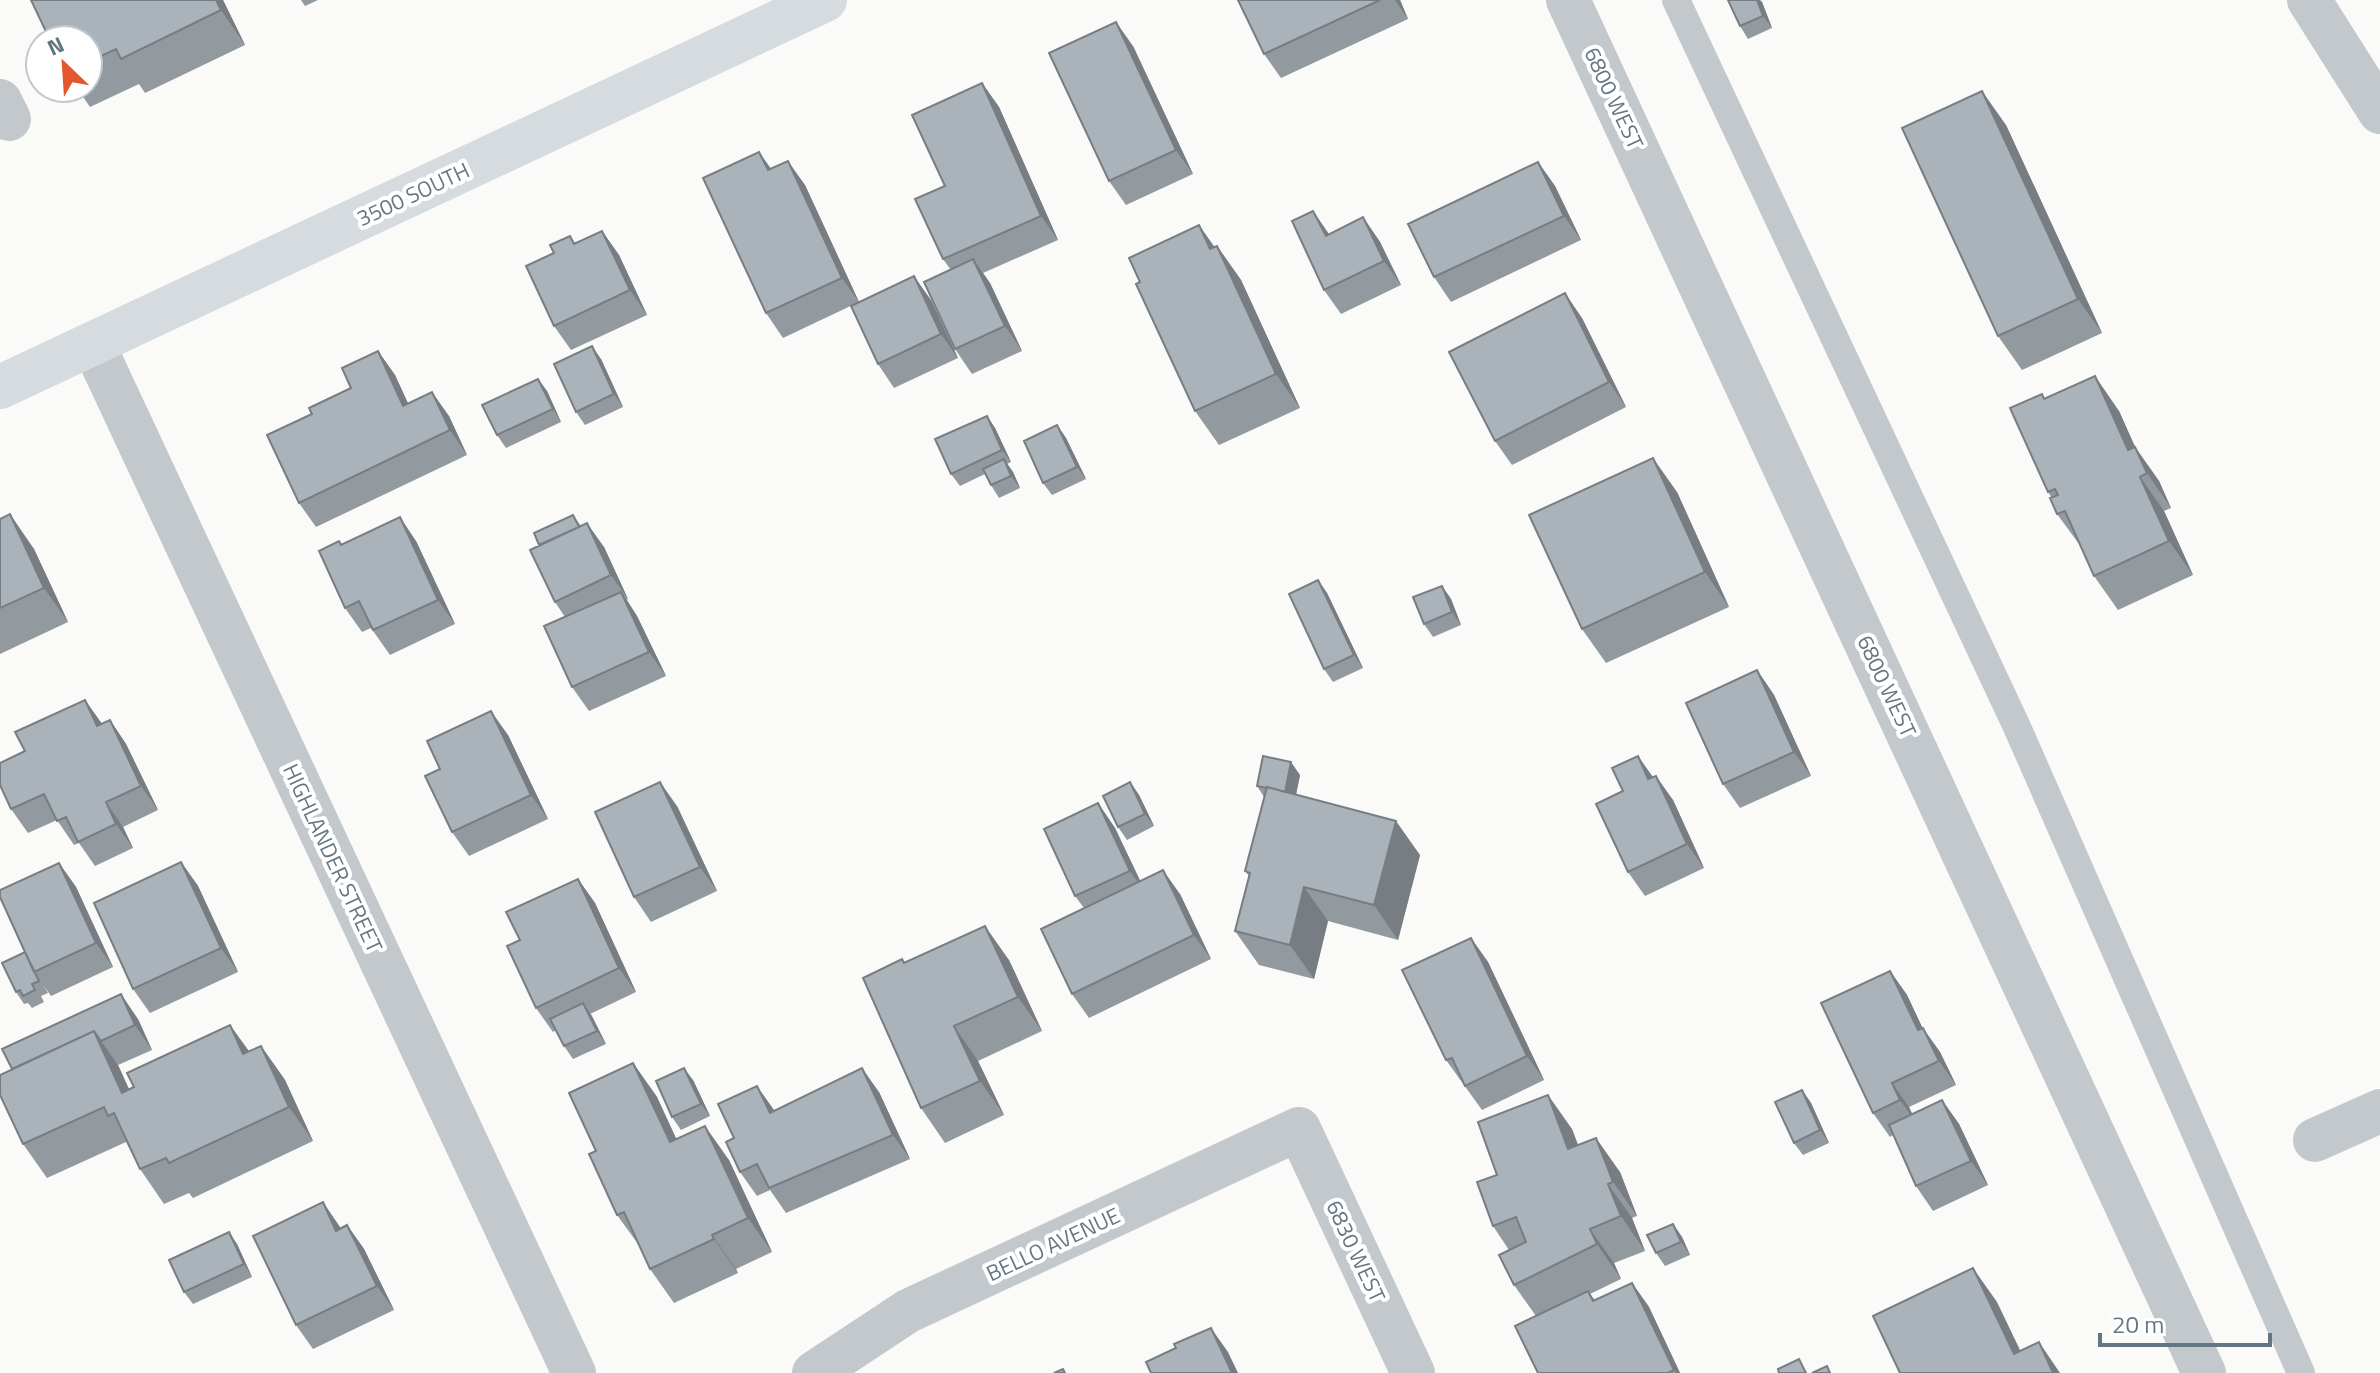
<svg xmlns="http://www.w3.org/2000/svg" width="2380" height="1373" font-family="'Titillium Web',sans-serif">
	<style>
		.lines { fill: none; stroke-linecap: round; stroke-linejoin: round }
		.service { stroke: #c3c8cc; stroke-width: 28 }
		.minor { stroke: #c3c8cc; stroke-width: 44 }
		.primary { stroke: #d6dbdf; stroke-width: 44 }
		.wall { fill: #929a9f }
		.shaded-wall { fill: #777d82 }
		.building { fill: #aab3b9; stroke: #777d82; stroke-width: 2 }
		.labels { text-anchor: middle; stroke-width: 8; stroke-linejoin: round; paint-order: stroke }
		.street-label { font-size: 22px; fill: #657683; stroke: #fff }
	</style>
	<rect width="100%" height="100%" fill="#fafaf8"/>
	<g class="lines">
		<path class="service" d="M1676,0L2017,727L2301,1373"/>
		<path class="minor" d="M1568,0L2204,1373
			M2309,0L2380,112
			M0,101L9,119
			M93,344L574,1373
			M2315,1140L2380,1111
			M814,1373L908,1311L1299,1129L1413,1373"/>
		<path class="primary" d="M0,387L825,0"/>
	</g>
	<path class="wall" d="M223,0L245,45L145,93L139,84L90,107L77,88H88V40Z
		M301,0H318L305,6Z
		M1238,0H1400L1408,19L1281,78L1264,54Z
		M1762,2L1772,28L1748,39L1740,26Z
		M1133,46L1193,174L1126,205L1109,181Z
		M982,83L999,107L1058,240L983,273L990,283L1022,351L972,374L955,349L951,270L943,259Z
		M2006,125L2102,333L2022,370L1998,336Z
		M759,152L771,169L805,185L859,302L783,338L766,313Z
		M1538,162L1555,186L1581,240L1451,302L1434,277Z
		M1313,211L1329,234L1363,217L1380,242L1401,285L1341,314L1324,290Z
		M602,231L619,255L647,315L571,350L554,326V253L570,236L575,243Z
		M1217,246L1241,280L1300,408L1219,445L1195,411L1214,247Z
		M931,300L958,358L894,388L878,364Z
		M1582,318L1626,407L1512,465L1495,441Z
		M378,351L395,375L408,403L449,416L467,455L316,527L299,503L312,414L351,388Z
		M601,359L623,407L585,425L576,412Z
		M538,379L547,391L561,422L506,448L497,435Z
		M2045,398L2119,411L2135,447L2159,481L2171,508L2164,511L2193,575L2118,610L2094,576L2082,548L2057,514L2052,498L2048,492Z
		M987,416L995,428L1011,462L1007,464L1013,472L1020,488L999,498L991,485L985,474L960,486L951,474Z
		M1057,425L1066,438L1086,479L1052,495L1043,483Z
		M1677,492L1729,607L1606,663L1582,629Z
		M573,515L581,526L604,547L628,599L627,600L637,616L666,676L589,711L572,687L565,617L555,602L539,545Z
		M0,519L34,549L68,622L0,654Z
		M416,541L455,624L390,655L371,628L362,632L345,608L341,544Z
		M1318,580L1327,593L1363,668L1333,682L1324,669Z
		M1442,586L1451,599L1461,625L1433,637L1424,624Z
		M1757,670L1774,695L1811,776L1740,808L1723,784Z
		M85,700L102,724L110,720L126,744L158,810L123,827L133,848L95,866L79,843L74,845L57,820L28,833L11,809L25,751Z
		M508,735L548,819L469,856L452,832L440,769Z
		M1638,756L1652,777L1673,800L1704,868L1645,896L1628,872L1623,791Z
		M1300,775L1296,795L1420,855L1398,940L1328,921L1314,979L1259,965L1235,931L1249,876L1245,871L1264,797L1257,786Z
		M1130,782L1139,795L1154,826L1127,840L1118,827Z
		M1098,803L1115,828L1140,881L1180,894L1211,959L1089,1018L1072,994L1084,908L1075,896Z
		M677,806L717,891L651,922L634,897Z
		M181,862L198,886L238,972L150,1013L133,989Z
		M59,863L76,887L113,967L51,996L44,986L48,993L41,996L44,1002L32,1008L28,1003L24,1004L16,992Z
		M578,879L595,903L636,992L590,1014L606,1044L573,1059L564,1046L556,1030L553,1032L536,1008L520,940Z
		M1471,938L1488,962L1544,1080L1482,1110L1446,1060Z
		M1009,960L1042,1031L978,1061L1004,1115L945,1143L921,1108L905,963Z
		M1890,971L1907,995L1922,1028L1940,1052L1956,1085L1909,1107L1912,1114L1942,1100L1959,1124L1988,1185L1933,1211L1916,1186L1893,1135L1890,1137L1873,1113Z
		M138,1019L152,1050L118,1065L129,1089L230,1025L249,1051L261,1046L285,1080L313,1141L193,1198L189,1193L164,1204L140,1169L126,1142L47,1178L23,1144L12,1069Z
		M633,1063L657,1097L676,1139L729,1160L772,1252L736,1269L738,1273L674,1303L650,1269L641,1248L617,1215L596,1151Z
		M693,1080L710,1116L681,1130L672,1117Z
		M1802,1090L1811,1103L1829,1143L1803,1155L1794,1143Z
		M879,1092L910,1159L786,1213L770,1190L757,1196L740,1172L734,1138L774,1111Z
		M1572,1129L1578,1145L1620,1172L1637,1216L1632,1218L1645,1251L1614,1263L1621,1279L1590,1294L1595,1300L1632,1283L1649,1307L1680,1373H1538L1536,1316L1514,1285L1509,1250L1493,1226L1497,1175Z
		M1673,1224L1682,1237L1690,1255L1665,1266L1656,1253Z
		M347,1225L364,1249L394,1310L313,1349L296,1325L340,1228Z
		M237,1244L252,1277L193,1304L184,1292Z"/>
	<path class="shaded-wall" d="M216,0H223L245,45L221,10Z
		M1395,0H1400L1408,19Z
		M1757,0H1760L1762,2L1772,28L1763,16Z
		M1116,22L1133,46L1193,174L1176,150Z
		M982,83L999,107L1058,240L1041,216Z
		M1982,91L2006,125L2102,333L2078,299Z
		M759,152L776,176L768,170Z
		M788,161L805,185L859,302L842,278Z
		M1538,162L1555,186L1581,240L1564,216Z
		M1313,211L1330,236H1326Z
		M1363,217L1380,242L1401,285L1384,261Z
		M1199,225L1223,259L1217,246L1241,280L1300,408L1276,374L1210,249Z
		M602,231L619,255L647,315L630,290Z
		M973,259L990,283L1022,351L1005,326Z
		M914,276L931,300L958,358L941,334Z
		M1565,293L1582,318L1626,407L1609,382Z
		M592,346L601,359L623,407L614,394Z
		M378,351L395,375L420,430L403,406Z
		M2095,376L2119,411L2141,460L2135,447L2159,481L2171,508L2147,473L2128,450Z
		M538,379L547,391L561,422L553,409Z
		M432,392L449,416L467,455L450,430Z
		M987,416L995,428L1011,462L1002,450Z
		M1057,425L1066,438L1086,479L1077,467Z
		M1653,458L1677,492L1729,607L1705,572Z
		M1004,459L1013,472L1020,488L1011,476Z
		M2140,477L2164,511L2193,575L2169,541Z
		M10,514L34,549L68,622L44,588Z
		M400,517L416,541L455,624L438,600Z
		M587,523L604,547L628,599L611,575Z
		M1318,580L1327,593L1363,668L1354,655Z
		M1442,586L1451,599L1461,625L1452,612Z
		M621,592L637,616L666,676L649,652Z
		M1757,670L1774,695L1811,776L1794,752Z
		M85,700L102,724L97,726Z
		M491,711L508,735L548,819L531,795Z
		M110,720L126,744L158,810L141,786Z
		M1638,756L1655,780L1648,779Z
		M1291,762L1300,775L1294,804L1285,792Z
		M1656,776L1673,800L1704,868L1687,844Z
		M660,782L677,806L717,891L700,867Z
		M1130,782L1139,795L1154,826L1145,814Z
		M106,802L123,827L133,848L116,824Z
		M1098,803L1115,828L1147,895L1130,871Z
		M1396,821L1420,855L1398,940L1374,905Z
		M181,862L198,886L238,972L221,948Z
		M59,863L76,887L113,967L96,943Z
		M1163,870L1180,894L1211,959L1194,935Z
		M578,879L595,903L636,992L619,968Z
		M1304,887L1328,921L1314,979L1290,945Z
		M985,926L1009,960L1042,1031L1018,997Z
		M1471,938L1488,962L1544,1080L1527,1056Z
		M1890,971L1907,995L1935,1054L1918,1030Z
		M121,994L138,1019L152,1050L135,1025Z
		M583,1003L592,1016L606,1044L597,1031Z
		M230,1025L254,1059L243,1054Z
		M954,1026L978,1061L1004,1115L980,1081Z
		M1923,1028L1940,1052L1956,1085L1939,1061Z
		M94,1031L118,1065L146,1127L122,1093Z
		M261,1046L285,1080L313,1141L289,1107Z
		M633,1063L657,1097L694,1177L670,1142Z
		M684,1068L693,1080L710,1116L701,1104Z
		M862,1068L879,1092L910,1159L893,1135Z
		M1892,1083L1909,1107L1917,1124L1900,1100Z
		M757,1086L774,1110L787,1137L770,1113Z
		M1802,1090L1811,1103L1829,1143L1820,1130Z
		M1548,1095L1572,1129L1592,1183L1568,1149Z
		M1942,1100L1959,1124L1988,1185L1971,1161Z
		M705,1126L729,1160L772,1252L748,1218Z
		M1596,1138L1620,1172L1637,1216L1613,1182Z
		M1608,1184L1632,1218L1645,1251L1621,1216Z
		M323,1202L340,1227L353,1255L336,1231Z
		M1673,1224L1682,1237L1690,1255L1681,1242Z
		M347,1225L364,1249L394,1310L377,1286Z
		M1590,1229L1614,1263L1621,1279L1597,1244Z
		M229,1232L237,1244L252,1277L244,1264Z
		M712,1235L736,1269L738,1273L714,1239Z
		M1973,1268L1997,1302L2031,1373L2014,1354Z
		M1632,1283L1649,1307L1680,1373H1676L1674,1370Z
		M1211,1328L1228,1352L1238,1373H1232Z
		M2039,1342L2060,1373H2053Z"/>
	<path class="building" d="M31,0H216L221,10L121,59L116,49L88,62V40H50Z
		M1238,0H1380L1264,54Z
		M1728,0H1757L1763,16L1740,26Z
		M1116,22L1176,150L1109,181L1049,53Z
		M982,83L1041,216L943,259L915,199L945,186L912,115Z
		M1982,91L2078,299L1998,336L1902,128Z
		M759,152L768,170L788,161L842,278L766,313L703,178Z
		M1538,162L1564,216L1434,277L1408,224Z
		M1313,211L1326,236L1363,217L1384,261L1324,290L1292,221Z
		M1199,225L1210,249L1217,246L1276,374L1195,411L1136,284L1140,282L1129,258Z
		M602,231L630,290L554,326L526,266L554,253L550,245L570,236L574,244Z
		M973,259L1005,326L955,349L924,282Z
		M914,276L941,334L878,364L851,306Z
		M1565,293L1609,382L1495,441L1449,352Z
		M592,346L614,394L576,412L554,364Z
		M378,351L403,406L432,392L450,430L299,503L267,435L312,414L309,408L351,388L342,368Z
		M2095,376L2128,450L2135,447L2147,473L2140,477L2169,541L2094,576L2065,511L2057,514L2050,498L2058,495L2055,489L2048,492L2010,408L2042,394L2044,399Z
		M538,379L553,409L497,435L482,405Z
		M987,416L1002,450L951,474L935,439Z
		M1057,425L1077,467L1043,483L1024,441Z
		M1653,458L1705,572L1582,629L1529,515Z
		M1004,459L1011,476L991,485L983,469Z
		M10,514L44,588L0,608V519Z
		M573,515L579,527L539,545L534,533Z
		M400,517L438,600L373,630L359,601L345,608L319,551L339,541L341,545Z
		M587,523L611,575L555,602L530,550Z
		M1318,580L1354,655L1324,669L1289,594Z
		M1442,586L1452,612L1424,624L1413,597Z
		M621,592L649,652L572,687L544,626Z
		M1757,670L1794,752L1723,784L1686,703Z
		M85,700L97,726L110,720L141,786L106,802L116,824L78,842L66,817L57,821L44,794L11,809L0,785V763L25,751L15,732Z
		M491,711L531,795L452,832L425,776L440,769L427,741Z
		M1263,756L1291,762L1285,792L1267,787V788L1257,786Z
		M1638,756L1648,779L1656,776L1687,844L1628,872L1596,804L1623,791L1612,768Z
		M660,782L700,867L634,897L595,812Z
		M1130,782L1145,814L1118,827L1103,796Z
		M1267,787L1396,821L1374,905L1304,887L1290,945L1235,931L1250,873L1245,871Z
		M1098,803L1130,871L1075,896L1044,829Z
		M181,862L221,948L133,989L94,903Z
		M59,863L96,943L34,972L0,897V890Z
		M1163,870L1194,935L1072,994L1041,929Z
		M578,879L619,968L536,1008L507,946L520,940L506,912Z
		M985,926L1018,997L954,1026L980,1081L921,1108L863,978L902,959L904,963Z
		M1471,938L1527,1056L1465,1086L1452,1058L1446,1060L1402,970Z
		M25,952L39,981L32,984L35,990L23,996L20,990L16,992L2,963Z
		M1890,971L1918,1030L1923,1028L1939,1061L1892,1083L1900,1100L1873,1113L1821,1003Z
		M121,994L135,1025L101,1041L94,1031L12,1069L2,1049Z
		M583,1003L597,1031L564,1046L550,1019Z
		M230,1025L243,1054L261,1046L289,1107L169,1163L166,1158L140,1169L114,1113L108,1116L104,1107L23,1144L0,1095V1075L94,1031L122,1093L134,1087L127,1073Z
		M633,1063L670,1142L705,1126L748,1218L712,1235L714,1239L650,1269L624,1212L617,1215L589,1154L596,1151L569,1093Z
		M684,1068L701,1104L672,1117L656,1081Z
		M862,1068L893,1135L769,1188L757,1164L740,1172L726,1142L734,1138L718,1104L757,1086L770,1113Z
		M1802,1090L1820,1130L1794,1143L1775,1102Z
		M1548,1095L1568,1149L1596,1138L1613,1182L1608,1184L1621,1216L1590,1229L1597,1244L1514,1285L1499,1255L1526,1242L1516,1217L1493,1226L1477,1182L1497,1175L1478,1122Z
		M1942,1100L1971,1161L1916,1186L1889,1125Z
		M323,1202L336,1231L347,1225L377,1286L296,1325L253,1236Z
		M1673,1224L1681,1242L1656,1253L1647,1235Z
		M229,1232L244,1264L184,1292L169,1260Z
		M1973,1268L2014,1354L2039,1342L2053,1373H1900L1873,1316Z
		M1632,1283L1674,1370L1668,1373H1538L1515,1326L1588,1291L1593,1301Z
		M1211,1328L1232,1373H1151L1146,1362L1176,1348L1174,1344Z
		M1799,1359L1806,1373H1779L1778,1369Z
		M1827,1366L1830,1373H1812Z
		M1063,1369L1065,1373H1054Z"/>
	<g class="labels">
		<g class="street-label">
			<text transform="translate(1614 98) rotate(65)" y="8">6800 WEST</text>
			<text transform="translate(413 194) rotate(-25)" y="8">3500 SOUTH</text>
			<text transform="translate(1887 686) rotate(65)" y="8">6800 WEST</text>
			<text transform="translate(333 858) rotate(65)" y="8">HIGHLANDER STREET</text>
			<text transform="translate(1053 1244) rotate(-25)" y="8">BELLO AVENUE</text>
			<text transform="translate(1356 1251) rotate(65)" y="8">6830 WEST</text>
		</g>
	</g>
	<g transform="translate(64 64) rotate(335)"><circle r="38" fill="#ffffff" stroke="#c1c8cd" stroke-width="2"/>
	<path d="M0-6L14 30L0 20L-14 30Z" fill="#e4572e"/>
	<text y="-12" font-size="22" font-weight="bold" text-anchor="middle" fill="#657683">N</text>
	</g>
	<path d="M2100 1333v12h170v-12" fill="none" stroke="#657683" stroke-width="4"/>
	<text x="2112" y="1333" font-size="24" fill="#657683" stroke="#ffffff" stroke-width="6" paint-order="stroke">20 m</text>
</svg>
